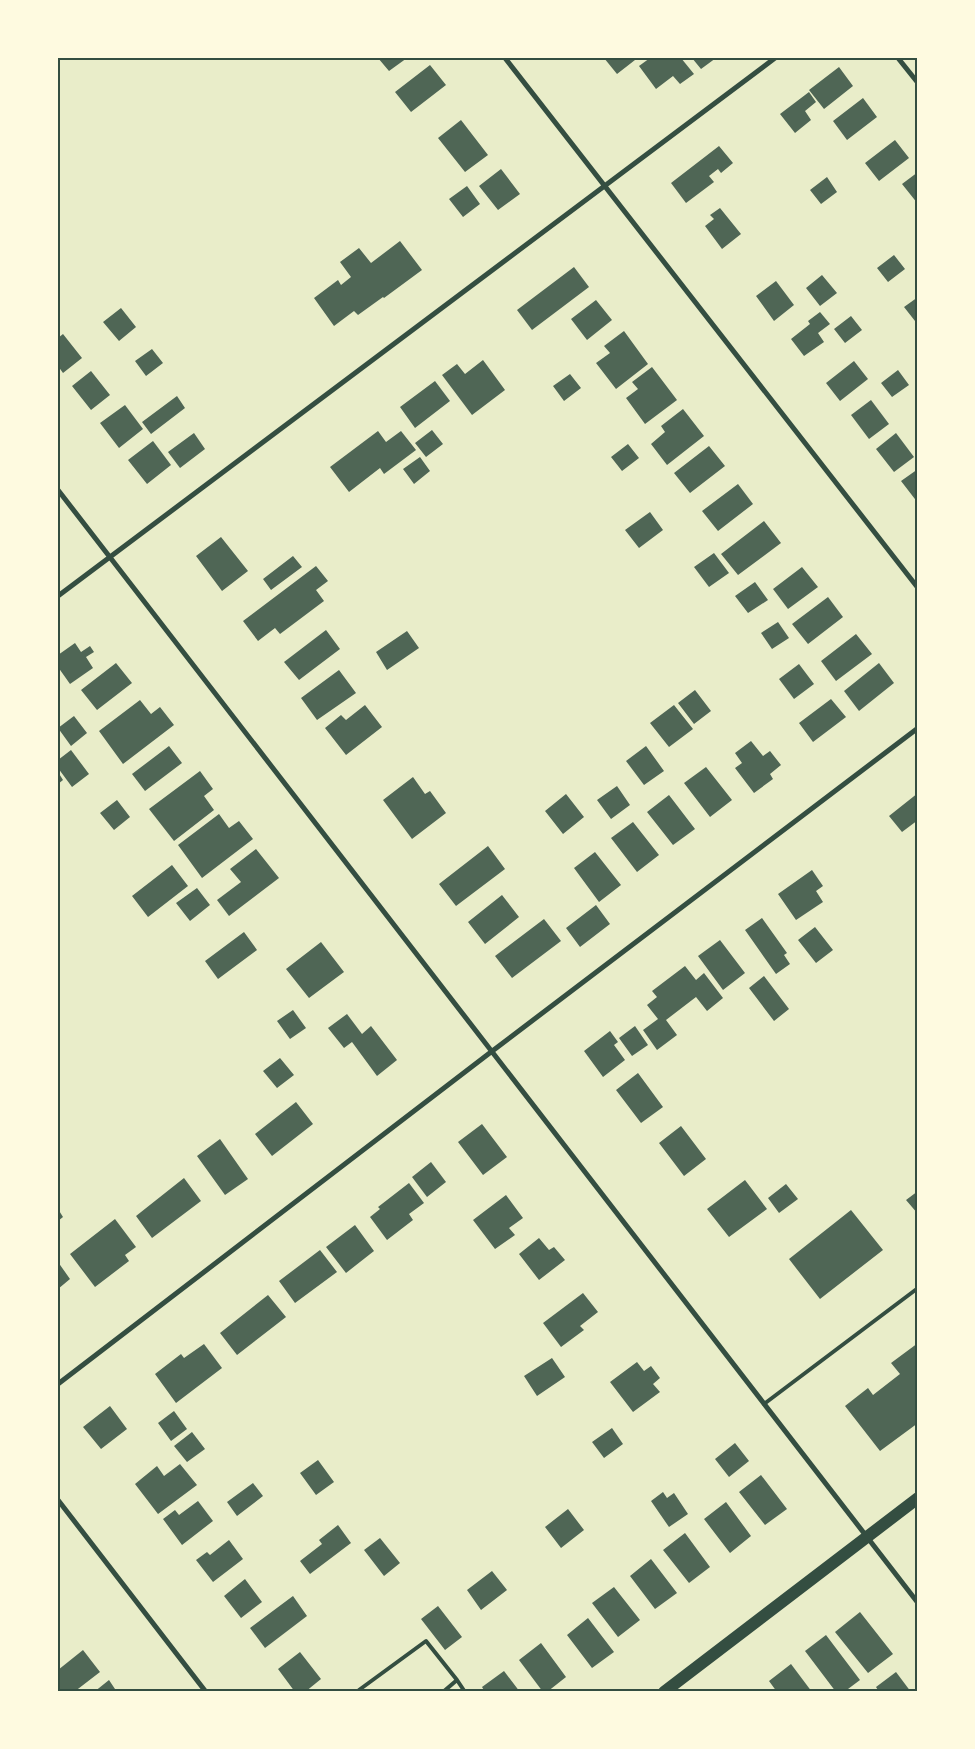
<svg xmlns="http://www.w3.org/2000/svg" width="975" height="1749" font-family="Helvetica,sans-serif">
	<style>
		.building { fill: #4f6655 }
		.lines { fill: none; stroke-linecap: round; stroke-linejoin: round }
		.service { stroke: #344e41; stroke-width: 4 }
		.minor { stroke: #344e41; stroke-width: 5 }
		.primary { stroke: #344e41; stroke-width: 12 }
		.neatline { fill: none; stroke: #344e41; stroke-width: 2 }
	</style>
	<rect width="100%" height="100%" fill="#e9edc9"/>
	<path class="building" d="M378,58H407L389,71Z
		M604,58H633L635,60L617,74Z
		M650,58H681L694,74L680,84L673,76L656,89L639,66Z
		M692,58H716L701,69Z
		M430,65L446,85L411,112L395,92Z
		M839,67L853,86L824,109L809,90Z
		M809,92L816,102L805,111L811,120L795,133L780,114Z
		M863,98L877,117L847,140L833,121Z
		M461,120L488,155L465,172L438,138Z
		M895,140L909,158L879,181L865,163Z
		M719,146L733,163L721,173L718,169L709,176L714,182L686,203L671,183Z
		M501,169L520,194L498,210L479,186Z
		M918,172V204L902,184Z
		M827,177L837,192L821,204L810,190Z
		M467,186L480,204L463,217L449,199Z
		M720,208L741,234L722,249L705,226L714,219L710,215Z
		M400,241L422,270L384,298L383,297L358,315L354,311L334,326L314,298L338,280L341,285L351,277L340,262L359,248L371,263Z
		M894,255L905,269L888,282L877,268Z
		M574,267L589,287L532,330L517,310Z
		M822,275L837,293L820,306L806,288Z
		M776,281L794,305L774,321L756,296Z
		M918,297V319L915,321L904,307Z
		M596,300L612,320L587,340L571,319Z
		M121,308L136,327L119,341L103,322Z
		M820,312L830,324L818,333L824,342L804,356L791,339L810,324L808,321Z
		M851,316L862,330L845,343L834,329Z
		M624,331L648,364L616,389L596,363L610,353L604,346Z
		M63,334L82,358L63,373L58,366V338Z
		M152,349L163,363L146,376L135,361Z
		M483,360L505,390L472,415L442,375L457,364L465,374Z
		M854,361L868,379L840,401L826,383Z
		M652,367L677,400L645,424L626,398L638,389L632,382Z
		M898,370L909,385L892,397L881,383Z
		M91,371L110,395L91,410L72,386Z
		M570,374L581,388L564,401L553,386Z
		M435,381L450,401L415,428L400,407Z
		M177,396L185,408L151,434L142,422Z
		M871,400L889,424L869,439L851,415Z
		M125,405L143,429L119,448L100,423Z
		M683,409L704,436L667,465L651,444L665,432L661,426Z
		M432,430L443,444L426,457L415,443Z
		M378,431L386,442L401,431L416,450L384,474L380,468L349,492L330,467Z
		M194,433L205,449L180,468L168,452Z
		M896,433L914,457L894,472L876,449Z
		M153,441L171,465L147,484L128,460Z
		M628,444L639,458L622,471L611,457Z
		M709,446L725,466L690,493L674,473Z
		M420,457L430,471L414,484L403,469Z
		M918,469V503L901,481Z
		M738,484L753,504L718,531L702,511Z
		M650,512L663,530L639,548L625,530Z
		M764,521L781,543L738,575L721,554Z
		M221,537L248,571L222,591L196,556Z
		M714,553L729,573L709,587L694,567Z
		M293,556L302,567L271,590L263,579Z
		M316,566L328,581L316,590L324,601L280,634L275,628L258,641L243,621Z
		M802,567L818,587L788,609L773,589Z
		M755,582L768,600L748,613L735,596Z
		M828,597L843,617L808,644L792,624Z
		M778,622L789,638L772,649L761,633Z
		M326,630L340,649L299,680L284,662Z
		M407,631L419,648L387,670L376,652Z
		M856,634L872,654L836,681L821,661Z
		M75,643L81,652L90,646L94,652L86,657L93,668L70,684L58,667V655Z
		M116,663L132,683L97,710L81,690Z
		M879,663L894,683L859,711L844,691Z
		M799,664L814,684L794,699L779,679Z
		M339,670L356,693L317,720L301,698Z
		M695,690L711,711L694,724L678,703Z
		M831,699L846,717L813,742L799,723Z
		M140,700L151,714L160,707L174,725L123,764L99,731Z
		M365,705L382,727L346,755L325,728L341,715L346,720Z
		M674,705L693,729L669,747L650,723Z
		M74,716L87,733L71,746L58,728Z
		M751,741L763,756L770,751L781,765L770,774L773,779L754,793L735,768L742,763L735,753Z
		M169,746L182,763L145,791L132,774Z
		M646,746L664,771L644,785L626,761Z
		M71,750L89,774L72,787L58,768V760Z
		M706,767L732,800L710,817L684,783Z
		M200,771L213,789L204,796L214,810L174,841L149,809Z
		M58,772L63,780L58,784Z
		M413,777L425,794L430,791L446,813L412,839L383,800Z
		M617,786L630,805L611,819L597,800Z
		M918,793V820L902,832L889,816Z
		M566,794L584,817L563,834L545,811Z
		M669,795L695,829L673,845L647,812Z
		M117,800L130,817L114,830L100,813Z
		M219,814L229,828L239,821L253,839L202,878L178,845Z
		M633,822L659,855L637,872L611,838Z
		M488,846L505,869L456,906L439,884Z
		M256,849L279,878L229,916L217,900L241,882L230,869Z
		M595,852L621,885L599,902L574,868Z
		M172,865L188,886L148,917L132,896Z
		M812,870L823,886L816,891L823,902L796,920L778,894Z
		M197,888L210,905L190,921L176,903Z
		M502,895L519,917L485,944L468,922Z
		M596,905L610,924L580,947L566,928Z
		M762,918L787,953L784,955L790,964L776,974L745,930Z
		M544,919L561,941L512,978L495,956Z
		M815,927L833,950L816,963L798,940Z
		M244,932L257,950L218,979L205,961Z
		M720,940L745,973L723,990L698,956Z
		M321,942L344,972L309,998L286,969Z
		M685,966L696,980L704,973L723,998L707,1011L696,997L666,1020L677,1035L657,1050L643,1030L658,1019L647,1005L657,997L652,991Z
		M764,976L789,1009L774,1021L749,988Z
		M293,1010L306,1028L290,1039L277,1021Z
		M347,1014L362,1034L371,1026L397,1060L377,1076L352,1042L344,1048L328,1028Z
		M635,1026L648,1045L632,1056L619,1038Z
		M610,1031L618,1042L614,1045L625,1060L603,1077L584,1051Z
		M280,1058L294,1075L277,1088L263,1071Z
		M638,1073L663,1107L641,1123L616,1090Z
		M296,1102L313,1124L272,1156L255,1134Z
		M482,1124L507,1157L483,1175L458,1142Z
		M681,1126L706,1159L684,1176L659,1143Z
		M220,1139L248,1179L225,1195L197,1156Z
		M431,1162L446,1182L427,1197L412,1177Z
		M184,1178L201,1201L152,1238L136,1216Z
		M745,1180L767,1209L729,1237L707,1209Z
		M409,1183L424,1203L409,1214L413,1220L387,1240L370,1217L380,1209L378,1207Z
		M786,1184L798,1199L779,1213L768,1198Z
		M918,1191V1214L906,1200Z
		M506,1195L523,1218L509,1228L515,1235L495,1249L473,1220Z
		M58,1209L63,1217L58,1221Z
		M851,1210L883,1250L820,1299L789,1259Z
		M115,1219L136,1247L125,1255L129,1261L95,1287L70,1254Z
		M355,1225L374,1251L346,1273L326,1247Z
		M539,1238L549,1250L554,1247L565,1260L539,1280L519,1254Z
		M320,1250L337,1272L295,1303L279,1281Z
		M58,1262L70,1279L58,1289Z
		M583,1293L598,1312L580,1326L584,1330L561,1347L543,1323Z
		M268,1295L286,1317L237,1355L220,1333Z
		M918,1343V1423L880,1451L845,1406L868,1388L873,1395L900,1374L891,1363Z
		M204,1344L222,1368L176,1403L155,1374L181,1354L184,1358Z
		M552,1358L565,1377L537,1396L524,1376Z
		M637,1362L644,1371L651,1366L660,1378L653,1384L660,1392L633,1412L610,1382Z
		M110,1406L127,1429L101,1449L83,1427Z
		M174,1411L187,1429L171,1441L158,1423Z
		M612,1428L623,1444L604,1458L592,1442Z
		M192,1432L205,1449L187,1462L174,1446Z
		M735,1443L749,1461L729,1477L715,1459Z
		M318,1460L334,1482L316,1495L300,1473Z
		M180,1464L197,1485L158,1514L135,1484L157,1466L164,1476Z
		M761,1475L787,1509L765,1525L739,1492Z
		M253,1483L263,1496L237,1516L227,1502Z
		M663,1492L667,1498L674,1493L688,1514L669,1527L651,1501Z
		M198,1501L213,1521L182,1545L163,1519L175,1510L179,1515Z
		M726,1502L751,1536L730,1553L704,1519Z
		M568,1509L584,1530L561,1548L545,1527Z
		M338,1525L351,1543L310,1574L300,1561L322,1544L319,1540Z
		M685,1533L710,1567L689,1583L663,1550Z
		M380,1538L400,1563L384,1576L364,1550Z
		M229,1540L243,1559L213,1582L196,1560L207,1552L210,1555Z
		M651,1559L677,1593L655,1609L630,1576Z
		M492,1571L507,1590L481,1610L467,1590Z
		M245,1579L262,1602L241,1618L224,1596Z
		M614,1587L640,1620L618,1637L592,1603Z
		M293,1596L307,1616L265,1648L250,1628Z
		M438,1606L462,1637L445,1650L421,1619Z
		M860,1612L893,1654L868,1673L835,1632Z
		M588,1618L614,1652L592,1668L567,1635Z
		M826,1635L860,1680L844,1692H836L805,1651Z
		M541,1643L566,1677L547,1692H543L519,1660Z
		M83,1650L100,1672L74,1692H58V1670Z
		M300,1652L321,1679L305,1692H295L278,1669Z
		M791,1664L812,1692H777L769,1681Z
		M504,1671L520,1692H485L482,1687Z
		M896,1672L911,1692H879L876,1687Z
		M109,1680L117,1692H94Z"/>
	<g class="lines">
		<path class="service" d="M764,1404L918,1288
			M359,1690L426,1641L457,1680
			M443,1692L457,1680L465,1692"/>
		<path class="minor" d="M505,58L918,588
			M898,58L918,83
			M58,490L918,1603
			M58,596L775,58
			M58,1384L491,1052L918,728
			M58,1500L206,1692"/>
		<path class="primary" d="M664,1692L918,1498"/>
	</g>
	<rect width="975" height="1749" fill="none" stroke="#fefae0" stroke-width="118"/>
	<rect x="59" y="59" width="857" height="1631" class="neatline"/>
</svg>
